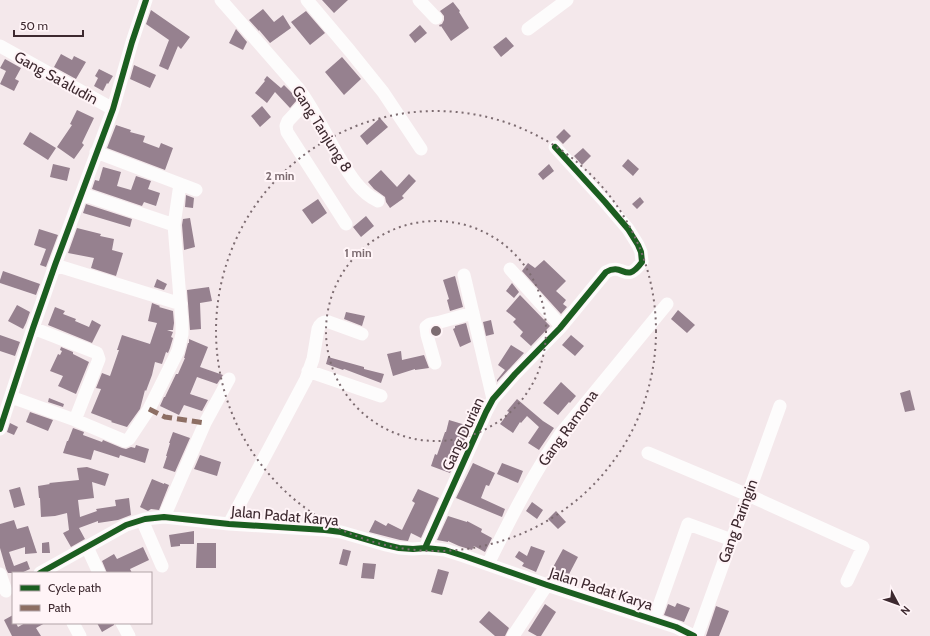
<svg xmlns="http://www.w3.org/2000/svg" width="930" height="636" font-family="Cabin,sans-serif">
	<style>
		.building { fill: #96818f }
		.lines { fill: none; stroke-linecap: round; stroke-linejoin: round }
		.minor { stroke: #fdfcfc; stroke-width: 13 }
		.quiet { stroke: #8d6e63; stroke-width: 5; stroke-dasharray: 10 5; stroke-linecap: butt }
		.cycleway-casing { stroke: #fff4f7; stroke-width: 8 }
		.cycleway { stroke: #1b5e20; stroke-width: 6 }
		.ring { fill: none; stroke: #7d6c71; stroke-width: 2; stroke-dasharray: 2 4 }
		.labels { text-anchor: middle; stroke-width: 4; stroke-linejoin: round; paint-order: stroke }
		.street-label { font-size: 15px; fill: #3d292f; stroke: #fff4f7 }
		.centre { fill: #7d6c71; stroke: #fff4f7; stroke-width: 2 }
		.ring-label { font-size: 12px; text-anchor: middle; font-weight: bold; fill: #7d6c71; stroke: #fff4f7; stroke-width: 4; stroke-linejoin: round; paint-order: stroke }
	</style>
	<rect width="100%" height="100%" fill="#f4e8eb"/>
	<path class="building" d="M322,0H348L334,13Z
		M453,2L460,11L459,12L469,28L451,41L441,26L440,27L439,25L442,24L444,20V16L440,11Z
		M263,9L274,22L283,15L291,28L270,43L259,30V31L249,20Z
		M151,10L190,37L181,49L178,46L168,70L159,66L169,40L146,24Z
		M306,11L325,33L310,45L291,22Z
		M420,25L427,33L415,43L409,35Z
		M236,29L247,42L243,50L229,43Z
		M506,37L514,46L501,57L493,47Z
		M61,54L72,60L74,56L86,62L76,79L54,67Z
		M342,57L361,79L344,95L325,72Z
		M5,59L21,68L15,79L19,81L14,91L0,84L6,71L0,68Z
		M134,65L156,75L150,88L130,79Z
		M99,69L113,76L108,84L107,83L103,91L94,86L98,78L95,76Z
		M267,76L281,88L284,85L292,93L297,100L290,108L275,92L267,103L255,93L265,81L264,80Z
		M262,106L271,117L260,127L251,116Z
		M77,110L94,118L82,143L84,145L74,159L57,147L72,125L70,124Z
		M380,118L388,127L367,145L360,136Z
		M116,125L131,130L130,132L145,136L143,142L159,148L161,143L173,148L165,170L107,148Z
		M564,129L571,136L563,144L556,137Z
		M30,132L56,148L48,160L23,144Z
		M583,148L591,156L582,165L574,156Z
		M628,159L639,169L633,176L622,166Z
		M53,164L70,168L67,181L50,177Z
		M549,164L554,171L543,180L538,174Z
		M103,167L121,172L117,186L131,190L136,176L151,181L148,189L160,193L156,206L144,202L142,206L92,189L95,180L99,181Z
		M381,170L397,187L409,174L416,181L402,196L404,198L390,208L386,202L385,197L374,189L368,182Z
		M186,195L194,198L193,208L185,207Z
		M640,197L644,202L637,209L632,204Z
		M318,199L327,213L312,224L302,210Z
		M86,204L132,219L130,227L83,213Z
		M366,216L374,226L361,237L353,227Z
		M190,218L195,247L184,250L182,225L183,219Z
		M77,228L101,234L100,236L114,239L112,250L123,253L116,276L91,268L94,258L68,253Z
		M39,229L58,235L46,267L40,265L46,249L34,245Z
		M544,260L566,281L556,291L566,300L563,304L567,307L561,314L522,271L528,263L535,268Z
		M3,271L40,284L36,295L0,283V280Z
		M455,276L463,307L450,311L447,300L449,299L443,280Z
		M157,279L167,284L164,290L154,287Z
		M512,283L519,292L514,298L506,291Z
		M209,287L212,301L200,303L201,329L190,330L187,290Z
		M520,295L550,326L531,346L520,336L523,332L513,322L516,319L506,311Z
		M152,303L160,306L159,307L173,311L174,323L173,330H167L173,332L171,337L173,338L170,348L168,353L166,352L162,364L155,362L152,375L146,391L145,390L140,409L127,427L111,422L112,421L91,413L101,389L96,388L102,373L110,376L119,350H117L122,335L150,344L157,323L148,321Z
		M17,305L30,312L26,323L23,329L8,321Z
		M55,307L65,311L63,314L76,319L75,321L89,327L92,320L101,325L92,343L48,325Z
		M678,310L695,325L687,333L671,319Z
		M346,312L365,316L362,326L344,319Z
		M491,320L494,334L486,336L483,322Z
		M466,323L471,342L460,347L453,329L455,328V326Z
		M0,335L20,342L15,356L0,351Z
		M571,335L584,346L575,356L562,345Z
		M189,339L208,347L200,367L223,375L217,384L197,377L190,394L208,400L202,411L184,405L179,415L160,406L164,397H165L176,374H178L185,358H184L188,343H189Z
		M511,345L524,353L497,382V380L505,370L498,365Z
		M61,347L73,352V354L89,362L76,394L58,386L63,376L50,371L58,354L60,355L62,351L60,350Z
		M401,351L402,360L424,355L429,368L415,370V369L393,376L387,354Z
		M328,357L364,367V369L384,374L381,383L344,369L343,370L326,364Z
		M561,382L576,396L570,403L569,402L558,415L543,403Z
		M910,390L915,410L905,412L900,393Z
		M49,398L64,404L63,407L48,402Z
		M517,399L543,421L554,428L539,450L528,443L539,427L527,416L521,423L520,422L513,433L500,424L509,412L507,411Z
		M30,412L53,420L48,431L26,422Z
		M449,420L469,426L465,439L450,473L431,466L435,454L437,455L445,432H446Z
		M10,423L18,427L14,435L7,432Z
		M73,428L84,432L83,435L102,442L103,440L122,448L126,449L131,447L135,448L136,445L149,449L145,463L120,455L119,458L94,450L91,460L63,453L67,441H68Z
		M173,432L190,438L175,472L163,468L167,456H166L170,443H169Z
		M200,455L221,462L217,476L194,469Z
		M473,463L495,473L489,486L486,485L481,498L505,509L502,517L456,498Z
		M502,463L523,471L518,483L497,474Z
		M87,467L109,474L105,486L92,482L94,498L78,500L80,517L97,511L96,509L116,506L115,500L129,498L131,515L118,520L98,523V521L79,528L85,539L71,547L63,533L69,530L67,513L55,516L41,517L40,498H39L38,486L50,484L49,483L79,480L77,468Z
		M152,479L164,484V483L169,485L159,510L151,509L148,511L140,507Z
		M20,487L25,505L14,508L9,490Z
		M418,489L439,498L421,538L411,533L408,541L400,540L369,532L375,520L386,526L388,523L402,530L415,503L412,501Z
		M532,502L543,510L537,519L526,511Z
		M556,511L566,522L558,529L548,519Z
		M448,516L467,522V521L482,529L481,532L492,538L485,552L474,546L472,550L459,546L448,541V542L437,540Z
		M14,520L17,529L28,526L37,553L25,554V547L9,552L14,566L27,561L30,569L21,573H8L6,569L0,548V524Z
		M194,531V544H180V546L171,547L169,535Z
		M49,542L50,553H42V543Z
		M197,543H216V568H196Z
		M531,546L545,551L536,572L522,566L524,563L515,557L519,551L527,556Z
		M143,547L149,560L130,569L132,573H107L102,561L114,554L117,559Z
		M343,549L351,551L347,566L339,564Z
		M563,549L578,557L567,578L552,569Z
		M363,563L376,564L374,579L361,578Z
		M438,569L449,572L442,595L431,592Z
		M677,603L690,608L684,622L664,615L668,604L675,607Z
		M545,604L556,612L541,636H537L528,631Z
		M716,606L729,611L719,636H706Z
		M489,611L509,628L505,636H495L479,622Z
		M13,615V623H16L18,627L25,623H45L36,628L41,636H12L4,620Z
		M97,623H114V625L102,632Z"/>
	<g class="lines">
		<path class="minor" d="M221,0L298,88C314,109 325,134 339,157C349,174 360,193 378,201
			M307,0L350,51L383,92L421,149
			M419,0L436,18
			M528,29L567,0
			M0,46L113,109
			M307,101L288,121L286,126L287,132L346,224
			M96,152L196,190
			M82,194L174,225
			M55,265L181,304
			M510,269L561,326
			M464,275L493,399
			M33,328L97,353L99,359L75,420
			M435,363L427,335L426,327L430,324L440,322L473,313
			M308,371L381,396
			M11,397L75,420L125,441L129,439L149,409L178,351L182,334V323L174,225L180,184
			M0,429L33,328L55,265L113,109L132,42L146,0
			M648,453L748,495L863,547L847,581
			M164,517L205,423L229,379
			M142,520L162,566
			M229,524L306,379L313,359L318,329C320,324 323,321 329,322L362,334
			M87,547L99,573
			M425,548L486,412L493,399L515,374L560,328L606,272C624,262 625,285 642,262L641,252L638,245L628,229L605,202L555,147
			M488,564C510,519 533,474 562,432L667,304
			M40,573L126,525L145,519L164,517L229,524L325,530L341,532L386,545L399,548L413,549L425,548L445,550L464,556L547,585L676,627L694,636
			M0,574L6,591
			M654,620L688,524L732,540
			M73,623L80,636
			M122,623L129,636
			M513,636L547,585
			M697,636L780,406"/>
		<path class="quiet" d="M149,409L165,417L205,423"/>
		<defs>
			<path id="cycleway" d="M0,429L33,328L55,265L113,109L132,42L146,0
				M425,548L486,412L493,399L515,374L560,328L606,272C624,262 625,285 642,262L641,252L638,245L628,229L605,202L555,147
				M40,573L126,525L145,519L164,517L229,524L325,530L341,532L386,545L399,548L413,549L425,548L445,550L464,556L547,585L676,627L694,636"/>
		</defs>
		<use href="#cycleway" class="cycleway-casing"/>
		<use href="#cycleway" class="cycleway"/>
	</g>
	<g class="ring">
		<circle cx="436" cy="331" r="110"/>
		<circle cx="436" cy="331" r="220"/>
	</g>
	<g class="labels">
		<g class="street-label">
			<text transform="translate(56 78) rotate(29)" y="5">Gang Sa'aludin</text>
			<text transform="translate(322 129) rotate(58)" y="5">Gang Tanjung 8</text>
			<text transform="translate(568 428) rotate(-54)" y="5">Gang Ramona</text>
			<text transform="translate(463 434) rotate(-65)" y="5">Gang Durian</text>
			<text transform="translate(285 516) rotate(5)" y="5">Jalan Padat Karya</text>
			<text transform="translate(738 521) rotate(-70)" y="5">Gang Paringin</text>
			<text transform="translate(601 589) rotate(18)" y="5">Jalan Padat Karya</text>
		</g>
	</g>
	<circle cx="436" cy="331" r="6" class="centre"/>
	<g class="ring-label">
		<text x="280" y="180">2 min</text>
		<text x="358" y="257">1 min</text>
	</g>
	<rect x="12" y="572" width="140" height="52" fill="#fff4f7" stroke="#b1a3a7"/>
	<rect x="20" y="585" width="20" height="6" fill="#1b5e20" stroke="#b1a3a7"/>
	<text x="48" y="592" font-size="12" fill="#3d292f">Cycle path</text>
	<rect x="20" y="605" width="20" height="6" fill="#8d6e63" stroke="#b1a3a7"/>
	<text x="48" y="612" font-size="12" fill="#3d292f">Path</text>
	<g transform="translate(898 604) rotate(131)" stroke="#fff4f7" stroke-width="3" paint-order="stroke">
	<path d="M0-3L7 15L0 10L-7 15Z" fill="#3d292f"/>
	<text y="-6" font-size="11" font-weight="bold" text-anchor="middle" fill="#3d292f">N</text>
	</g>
	<path d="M14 30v6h69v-6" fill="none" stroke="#3d292f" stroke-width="2"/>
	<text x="20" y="30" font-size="12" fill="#3d292f" stroke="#fff4f7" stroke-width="3" paint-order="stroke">50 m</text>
</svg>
